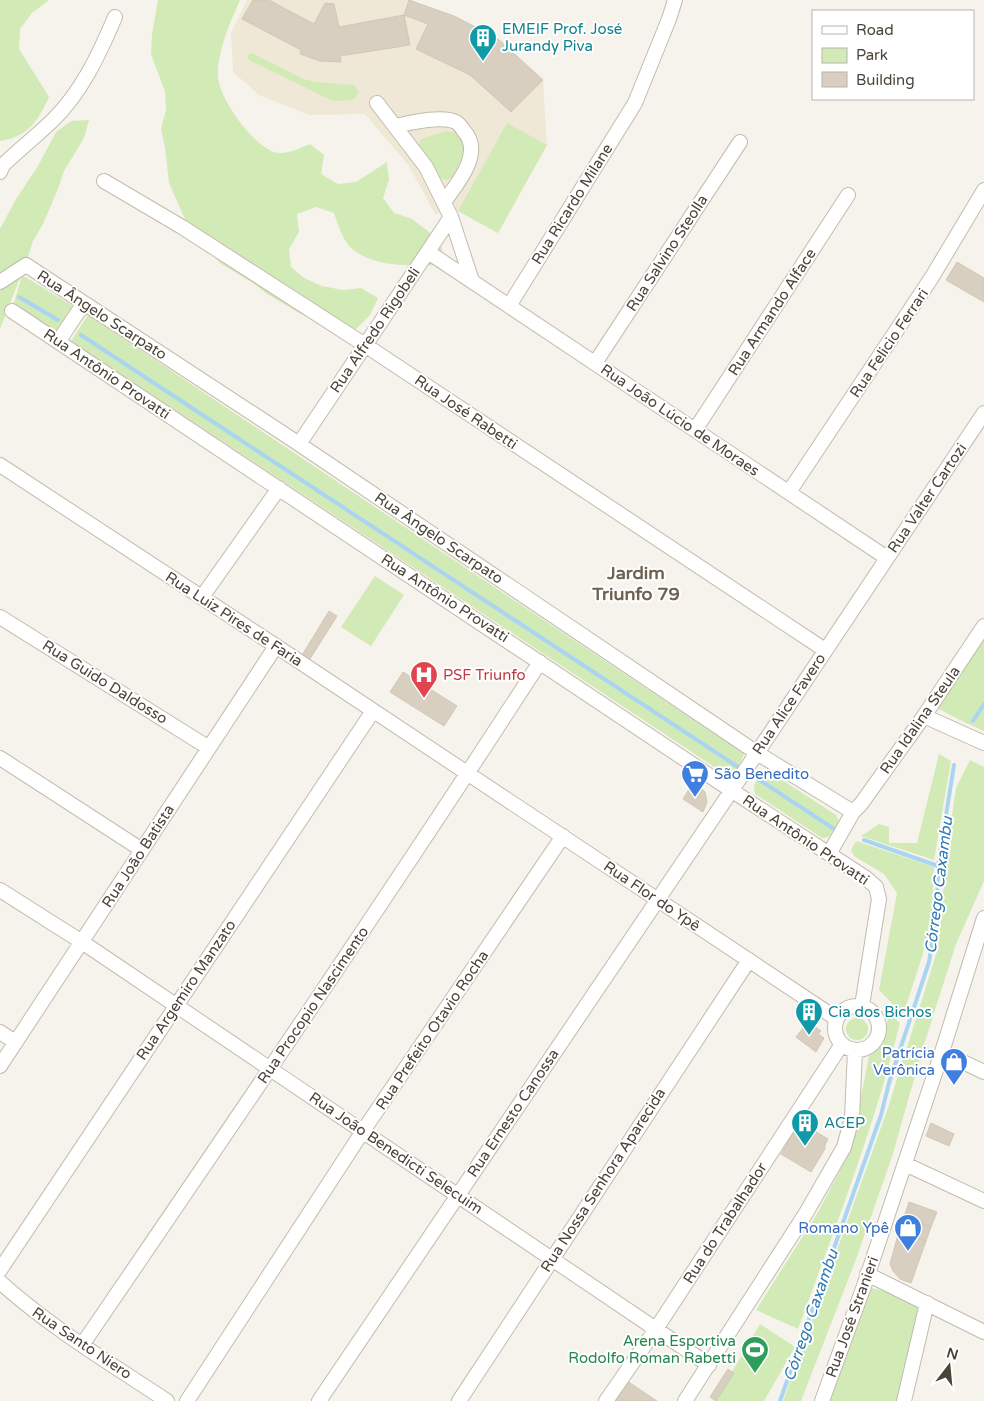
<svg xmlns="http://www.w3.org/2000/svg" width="984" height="1401" font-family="'Varela Round',sans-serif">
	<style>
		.education { fill: #efe8d6 }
		.green { fill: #d2eab5 }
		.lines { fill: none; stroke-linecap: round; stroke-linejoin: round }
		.stream { stroke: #a9d4f2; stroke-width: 4 }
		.building { fill: #d8cfc1; stroke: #d3c7b4 }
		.minor-casing { stroke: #c2bbae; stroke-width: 16 }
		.minor { stroke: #fff; stroke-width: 14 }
		.labels { text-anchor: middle; stroke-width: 4; stroke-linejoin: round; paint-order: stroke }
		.culture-label { font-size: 15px; fill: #0d838f; stroke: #fff; text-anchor: start }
		.street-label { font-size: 15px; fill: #4b4439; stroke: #fff }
		.health-label { font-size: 15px; fill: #be3a42; stroke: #fff; text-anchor: start }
		.shop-label { font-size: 15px; fill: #366cbe; stroke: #fff; text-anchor: end }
		.leisure-label { font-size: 15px; fill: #27864d; stroke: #fff; text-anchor: end }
		.water-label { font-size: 16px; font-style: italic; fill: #2e7ab2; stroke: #fff }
		.quarter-label { font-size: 18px; font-weight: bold; fill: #6e6250; stroke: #fff }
	</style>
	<rect width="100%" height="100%" fill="#f6f3ec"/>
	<path class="education" d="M247,0H409L454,16L497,38L543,80L547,145L498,233L458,211L435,214L409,166L365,114L309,115L259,95L233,72L231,33Z"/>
	<path class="green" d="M0,0H49L32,13L20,29L19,49L49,97C38,121 28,137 0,141Z
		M158,0H240C230,23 217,51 218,77C220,100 252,144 274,152C285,156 300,148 310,144L324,155L321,174L338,184L356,182L387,162L389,180L383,198L394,213L412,219L428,231L441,245L445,264C418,267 373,268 351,248C342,239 338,224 334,213L316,207L297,214L299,232L289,249L291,267L304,278L322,286L343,290L361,288L378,298L370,315L356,329L337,328L319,322L301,314L267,294L253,283L220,263L194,233L184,217L169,183L165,147L161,129L166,110L165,92L151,54L152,34Z
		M252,53L304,79L315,82L354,85L359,92L356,97L352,100L333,101L249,60L247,55Z
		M89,120L84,138L64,171L58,189L43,224L33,241L27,260L0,329V229L16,199L38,166L56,132L71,121Z
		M507,123L547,145L498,233L458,211Z
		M446,131L454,132L463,139L465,154L453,176L447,180L439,178L418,146L421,139Z
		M22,275L73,306L56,331L14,303Z
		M88,315L744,754L738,767L728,776L71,341Z
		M375,576L404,595L371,646L341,627Z
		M984,640V731L964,722L935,707Z
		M939,754L951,761L934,860L861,836L879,824L889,827V843H917Z
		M970,760L984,767V881L956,944L922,1051L892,1157L855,1262L801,1401H783L888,1108L938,948L948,841L956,788Z
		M763,772H770L836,815L839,821L829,837L822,838L755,794L754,785Z
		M856,841L934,867L932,918L922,957L903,1015L879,990L897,893L884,874L854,856L851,850Z
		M889,1013L900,1023C874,1128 835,1228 798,1329L756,1310L817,1214L846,1159L856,1123L869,1056L883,1045Z
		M846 1029a11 11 0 1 1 22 0a11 11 0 1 1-22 0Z
		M868,1287L922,1301L900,1401H828Z
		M760,1324L795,1347L764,1401H715Z"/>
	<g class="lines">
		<path class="stream" d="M19,297L58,320
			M81,335L738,767
			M973,721L984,704
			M758,779L834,829
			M864,840L938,866
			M780,1401L881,1115L889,1083L929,962L937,911L938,866L954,765"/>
	</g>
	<path class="building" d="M253,0H269L314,24L325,3L334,4L339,27L404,15L410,45L340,56L341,62L320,61L300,54L301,50L242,19Z
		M409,0L454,16L497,38L543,80L511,112L470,75L416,49L428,24L404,15Z
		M957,262L984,278V302L946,280Z
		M329,611L337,616L308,662L301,657Z
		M403,672L457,706L444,726L390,692Z
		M694,781L705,792L707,802L703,812L683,799Z
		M808,1022L821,1031L818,1034L824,1038L816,1052L796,1037Z
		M800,1122L828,1139L825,1145V1149L811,1172L781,1154Z
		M931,1123L954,1134L949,1146L926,1136Z
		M909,1202L937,1212L931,1227L904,1217Z
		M904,1217L931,1227L926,1241L899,1231Z
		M899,1231L926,1241L911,1283L900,1279L893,1271L890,1264Z
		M728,1369L734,1373L716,1401L710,1397Z
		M627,1381L657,1401H625L617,1395Z
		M617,1395L625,1401H613Z"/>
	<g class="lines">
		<defs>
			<path id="minor" d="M377,103L426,167L451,217L472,281
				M395,126C410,123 441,115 456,122C459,124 462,128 464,131C484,153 457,184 444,202
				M0,172L3,165C19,150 36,136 52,121C81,93 99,55 115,17
				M104,181L182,227L365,345L825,650
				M428,252L887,558
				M0,282L26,265L293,440L757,753L853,812
				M509,306L635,103L669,19L675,0
				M12,311L731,790L866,878L876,887L879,899L862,1006
				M58,342L84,303
				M595,363L740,142
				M695,430L848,195
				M299,444L451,217
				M0,465L276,646L837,1019
				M789,492L932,277L984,190
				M202,597L279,488
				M0,617L209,748
				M924,716L984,743
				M0,758L142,850
				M829,854L853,812L861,804L924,716L984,626
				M0,890L82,942L709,1365
				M835 1028a22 22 0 1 1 44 0a22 22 0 1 1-44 0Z
				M0,1032L15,1042
				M942,1052L984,1072
				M0,1066L276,646
				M905,1164L984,1201
				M0,1270L373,711
				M867,1274L984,1332
				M0,1282C51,1328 110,1363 167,1401
				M82,1345C237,1118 391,892 540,662
				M187,1401L363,1131L563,836
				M319,1401L767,738L984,413
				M459,1401L749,960
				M606,1401L656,1329L842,1044
				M685,1401L806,1213L844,1147L852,1118L855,1050
				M822,1401L864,1286L942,1052L984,918
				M904,1401L927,1303"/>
		</defs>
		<use href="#minor" class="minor-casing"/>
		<use href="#minor" class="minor"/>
	</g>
	<defs>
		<symbol id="building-pin" viewBox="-11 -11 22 30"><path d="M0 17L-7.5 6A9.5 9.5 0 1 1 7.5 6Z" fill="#0f9aa8" stroke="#fff"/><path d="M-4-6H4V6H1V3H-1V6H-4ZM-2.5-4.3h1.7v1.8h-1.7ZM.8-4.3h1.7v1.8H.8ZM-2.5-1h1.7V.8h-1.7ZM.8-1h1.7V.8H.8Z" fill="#fff"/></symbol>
		<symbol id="hospital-pin" viewBox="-11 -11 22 30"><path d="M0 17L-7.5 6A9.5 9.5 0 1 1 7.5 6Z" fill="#e0444e" stroke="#fff"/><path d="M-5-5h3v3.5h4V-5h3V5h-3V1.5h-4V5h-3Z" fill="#fff"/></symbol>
		<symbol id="supermarket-pin" viewBox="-11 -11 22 30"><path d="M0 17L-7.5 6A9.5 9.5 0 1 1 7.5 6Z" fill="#3f7fe0" stroke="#fff"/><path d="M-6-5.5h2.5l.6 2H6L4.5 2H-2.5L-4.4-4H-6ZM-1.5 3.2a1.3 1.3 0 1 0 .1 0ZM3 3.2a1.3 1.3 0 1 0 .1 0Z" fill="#fff"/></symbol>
		<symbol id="shop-pin" viewBox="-11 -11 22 30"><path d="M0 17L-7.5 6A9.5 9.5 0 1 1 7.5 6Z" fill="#3f7fe0" stroke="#fff"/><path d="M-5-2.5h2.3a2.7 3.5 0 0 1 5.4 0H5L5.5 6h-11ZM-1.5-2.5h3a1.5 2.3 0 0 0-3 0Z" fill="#fff"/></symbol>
		<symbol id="stadium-pin" viewBox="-11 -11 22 30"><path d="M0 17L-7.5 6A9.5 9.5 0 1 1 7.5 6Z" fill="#2e9e5b" stroke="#fff"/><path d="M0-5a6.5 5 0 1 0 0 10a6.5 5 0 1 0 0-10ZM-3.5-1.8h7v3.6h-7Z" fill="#fff"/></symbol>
	</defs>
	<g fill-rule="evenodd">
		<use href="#building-pin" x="467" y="22" width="32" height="43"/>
		<use href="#hospital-pin" x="408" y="659" width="32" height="43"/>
		<use href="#supermarket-pin" x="679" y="758" width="32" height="43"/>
		<use href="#building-pin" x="793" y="996" width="32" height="43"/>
		<use href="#shop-pin" x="938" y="1046" width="32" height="43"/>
		<use href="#building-pin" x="789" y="1107" width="32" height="43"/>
		<use href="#shop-pin" x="892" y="1212" width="32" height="43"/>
		<use href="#stadium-pin" x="739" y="1334" width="32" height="43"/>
	</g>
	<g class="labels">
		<g class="culture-label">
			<text x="502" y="34">EMEIF Prof. José<tspan x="502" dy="17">Jurandy Piva</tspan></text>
			<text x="828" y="1017">Cia dos Bichos</text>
			<text x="824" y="1128">ACEP</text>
		</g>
		<g class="street-label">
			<text transform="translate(572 204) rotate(-58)" y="5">Rua Ricardo Milane</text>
			<text transform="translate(667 253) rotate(-57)" y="5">Rua Salvino Steolla</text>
			<text transform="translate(772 312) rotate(-57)" y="5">Rua Armando Alface</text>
			<text transform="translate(102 315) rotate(33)" y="5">Rua Ângelo Scarpato</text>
			<text transform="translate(375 330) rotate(-56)" y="5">Rua Alfredo Rigobeli</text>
			<text transform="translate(889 343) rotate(-56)" y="5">Rua Felicio Ferrari</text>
			<text transform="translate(107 374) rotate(34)" y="5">Rua Antônio Provatti</text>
			<text transform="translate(466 412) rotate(34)" y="5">Rua José Rabetti</text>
			<text transform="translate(680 420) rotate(34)" y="5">Rua João Lúcio de Moraes</text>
			<text transform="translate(927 498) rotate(-56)" y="5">Rua Valter Cartozi</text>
			<text transform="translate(439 538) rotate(34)" y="5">Rua Ângelo Scarpato</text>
			<text transform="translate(445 598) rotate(33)" y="5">Rua Antônio Provatti</text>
			<text transform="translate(234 619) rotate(33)" y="5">Rua Luiz Pires de Faria</text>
			<text transform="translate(105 682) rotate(32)" y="5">Rua Guido Daldosso</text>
			<text transform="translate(789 704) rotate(-56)" y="5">Rua Alice Favero</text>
			<text transform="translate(920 720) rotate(-55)" y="5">Rua Idalina Steula</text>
			<text transform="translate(806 840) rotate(34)" y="5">Rua Antônio Provatti</text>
			<text transform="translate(138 856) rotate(-57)" y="5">Rua João Batista</text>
			<text transform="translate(652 896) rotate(34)" y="5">Rua Flor do Ypê</text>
			<text transform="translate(186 990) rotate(-56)" y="5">Rua Argemiro Manzato</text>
			<text transform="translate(313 1005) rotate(-56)" y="5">Rua Procopio Nascimento</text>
			<text transform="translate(432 1030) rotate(-56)" y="5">Rua Prefeito Otavio Rocha</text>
			<text transform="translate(513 1113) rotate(-56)" y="5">Rua Ernesto Canossa</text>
			<text transform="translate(396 1153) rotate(34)" y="5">Rua João Benedicti Selecuim</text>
			<text transform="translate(603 1180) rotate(-57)" y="5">Rua Nossa Senhora Aparecida</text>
			<text transform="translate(725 1223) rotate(-57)" y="5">Rua do Trabalhador</text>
			<text transform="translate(852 1317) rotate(-70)" y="5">Rua José Stranieri</text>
			<text transform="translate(82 1343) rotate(34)" y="5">Rua Santo Niero</text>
		</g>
		<g class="health-label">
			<text x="443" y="680">PSF Triunfo</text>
		</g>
		<g class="shop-label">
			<text x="714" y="779" text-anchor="start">São Benedito</text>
			<text x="935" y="1058">Patrícia<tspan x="935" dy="17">Verônica</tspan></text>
			<text x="889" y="1233">Romano Ypê</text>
		</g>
		<g class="leisure-label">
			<text x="736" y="1346">Arena Esportiva<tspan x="736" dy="17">Rodolfo Roman Rabetti</tspan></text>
		</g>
		<g class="water-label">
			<text transform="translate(938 885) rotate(-83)" y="6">Córrego Caxambu</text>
			<text transform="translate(810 1315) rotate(-71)" y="6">Córrego Caxambu</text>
		</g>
		<g class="quarter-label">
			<text x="636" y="579">Jardim<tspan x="636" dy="21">Triunfo 79</tspan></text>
		</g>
	</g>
	<rect x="812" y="10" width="162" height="90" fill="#ffffff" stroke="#b7b4b0"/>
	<rect x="822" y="26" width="25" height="8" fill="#ffffff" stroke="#b7b4b0"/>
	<text x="856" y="35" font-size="15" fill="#4b4439">Road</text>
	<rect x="822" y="48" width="25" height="15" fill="#d2eab5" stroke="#b7b4b0"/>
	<text x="856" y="60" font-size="15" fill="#4b4439">Park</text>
	<rect x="822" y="72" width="25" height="15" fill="#d8cfc1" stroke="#b7b4b0"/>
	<text x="856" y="85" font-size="15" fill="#4b4439">Building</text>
	<g transform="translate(949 1366) rotate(16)" stroke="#ffffff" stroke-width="4" paint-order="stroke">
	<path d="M0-4L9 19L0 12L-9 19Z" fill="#4b4439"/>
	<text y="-8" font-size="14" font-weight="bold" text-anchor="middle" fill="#4b4439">N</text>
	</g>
</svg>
